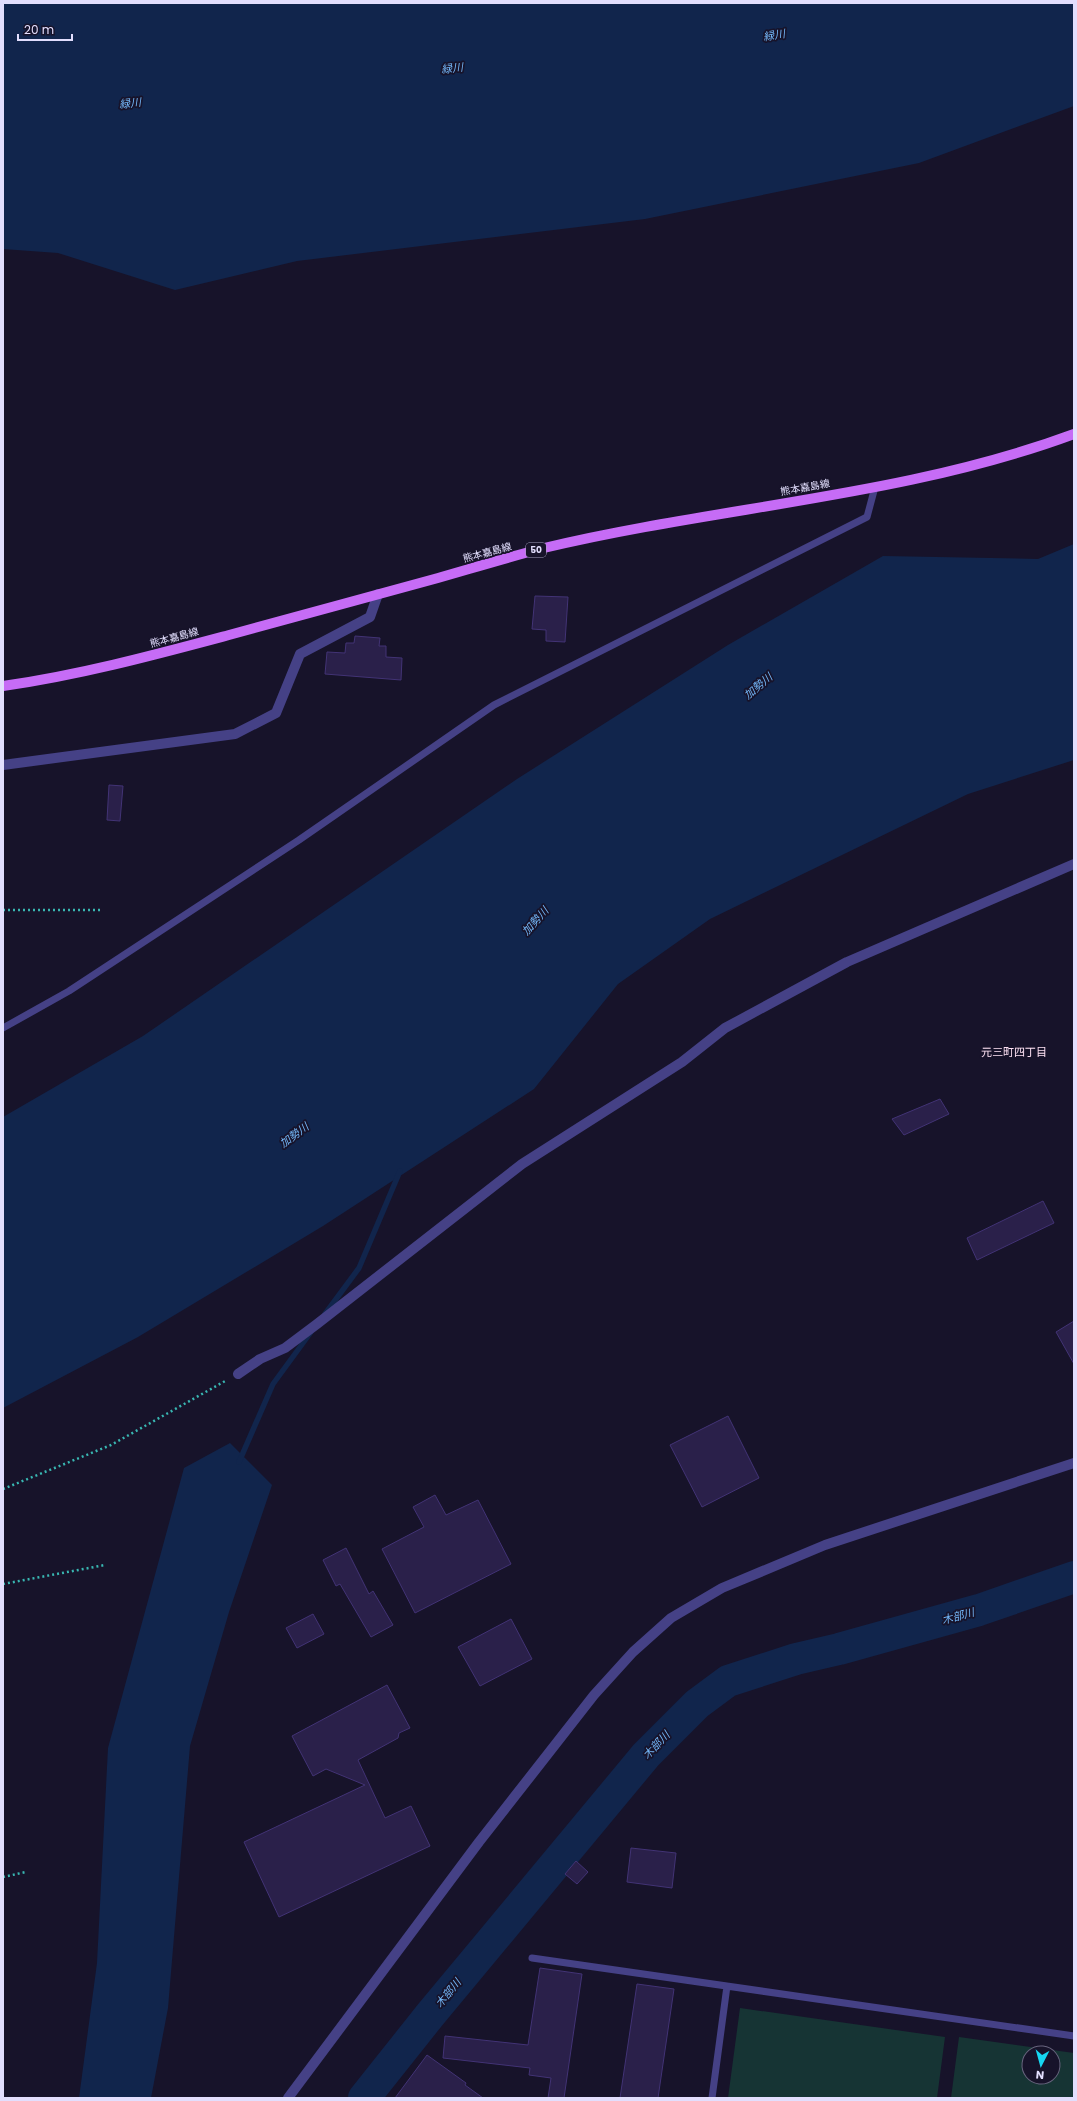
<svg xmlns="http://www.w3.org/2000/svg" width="1077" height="2101" font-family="Poppins,'Noto Sans JP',sans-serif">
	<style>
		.green { fill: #163434; fill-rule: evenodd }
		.water { fill: #11254c }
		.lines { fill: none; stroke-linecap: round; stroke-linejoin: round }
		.stream { stroke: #11254c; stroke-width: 5.5 }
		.river { stroke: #11254c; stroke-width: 32 }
		.building { fill: #2a204a; stroke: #423375 }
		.path { stroke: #39b7b2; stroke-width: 2.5; stroke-dasharray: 2 3; stroke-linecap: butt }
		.service { stroke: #454186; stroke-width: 7 }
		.minor { stroke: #454186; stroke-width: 10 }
		.primary { stroke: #c66cf6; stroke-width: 10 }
		.labels { text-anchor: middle; stroke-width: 3.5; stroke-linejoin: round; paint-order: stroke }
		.shield { fill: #17132a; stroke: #a5a1be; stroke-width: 1 }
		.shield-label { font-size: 9px; font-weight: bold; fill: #e2defd }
		.street-label { font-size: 10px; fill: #e2defd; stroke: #17132a }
		.water-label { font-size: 11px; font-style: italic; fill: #73b6f7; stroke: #17132a }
		.neighbourhood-label { font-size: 11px; fill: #fde0f2; stroke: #17132a }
	</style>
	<rect width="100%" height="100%" fill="#17132a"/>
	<path class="green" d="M740,2008L945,2037L937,2098H728Z
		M959,2037L1074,2053V2098H951ZM1029,2053H1053V2077H1029Z"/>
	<path class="water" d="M3,3H1074V106L919,163L645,219L297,261L175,290L58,253L3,249Z
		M1074,544V760L968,794L710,919L618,984L534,1089L323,1226L138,1337L3,1408V1117L143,1036L517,779L728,645L883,556L1038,559Z
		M230,1443L272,1485L229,1612L190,1746L168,2008L151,2098H79L97,1963L108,1748L184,1468Z"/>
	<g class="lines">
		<path class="stream" d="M325,1314L359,1268L400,1171
			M239,1462L273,1384L311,1332"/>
		<path class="river" d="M364,2098L430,2015L646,1755L697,1704L728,1681L796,1659L839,1649L979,1610L1074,1577"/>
	</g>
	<path class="building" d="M535,596L568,597L565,642L546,641V630L532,629Z
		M355,636L380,638L379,646H386V657L402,658L401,680L325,674L327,652L345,653L346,643H354Z
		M109,785L123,786L120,821L107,820Z
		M940,1099L949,1114L904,1135L892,1119Z
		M1043,1201L1054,1223L977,1260L967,1238Z
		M1074,1321V1364L1056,1332Z
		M728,1416L759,1478L702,1507L670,1445Z
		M435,1495L446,1515L478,1500L511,1564L415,1613L382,1549L424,1527L413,1507Z
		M346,1548L369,1594L373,1591L393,1625L371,1637L340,1584L336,1586L323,1560Z
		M313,1614L324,1634L297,1648L286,1628Z
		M511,1619L532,1659L480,1686L458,1647Z
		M387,1685L410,1728L399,1733L398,1738L358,1760L385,1818L411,1806L430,1846L279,1917L244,1842L365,1785L326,1769L313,1776L292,1736Z
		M631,1848L676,1853L672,1888L627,1882Z
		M576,1861L588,1872L577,1884L565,1874Z
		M540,1968L582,1974L564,2098H548L551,2078L529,2075L530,2068L443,2058L445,2036L528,2045Z
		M637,1984L674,1989L658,2098H620Z
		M427,2055L466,2083L465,2085L483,2098H395Z"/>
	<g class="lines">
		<path class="path" d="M3,910H102
			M3,1489L111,1445L227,1380
			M3,1584L105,1565
			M3,1877L26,1872"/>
		<path class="service" d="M3,1028L69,991L299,840L494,705L867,517L875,487
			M532,1958L1074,2036
			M712,2098L727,1986"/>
		<path class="minor" d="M3,765L235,734L276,713L300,654L370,617L378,594
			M238,1374L260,1359L285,1348L317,1324L522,1164L682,1062L725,1028L847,962L1074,864
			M288,2098L479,1842L594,1695L633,1652L671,1618L722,1588L825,1545L1074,1463"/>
		<path class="primary" d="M3,686C80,675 154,655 229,635C299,616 368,597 438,578C473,568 509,557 544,548C720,506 904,497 1074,434"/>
	</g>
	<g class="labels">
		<rect class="shield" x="526" y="543" width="20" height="14" rx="3"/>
		<g class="shield-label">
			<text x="536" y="553">50</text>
		</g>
		<g class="street-label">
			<text transform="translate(805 487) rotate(-10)" y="4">熊本嘉島線</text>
			<text transform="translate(487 552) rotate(-15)" y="4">熊本嘉島線</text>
			<text transform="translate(174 637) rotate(-15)" y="4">熊本嘉島線</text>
		</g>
		<g class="water-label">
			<text transform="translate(774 35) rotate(-9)" y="4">緑川</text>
			<text transform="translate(452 68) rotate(-6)" y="4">緑川</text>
			<text transform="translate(130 103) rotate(-6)" y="4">緑川</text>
			<text transform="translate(758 686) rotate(-40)" y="4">加勢川</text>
			<text transform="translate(535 921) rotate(-48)" y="4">加勢川</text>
			<text transform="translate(294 1135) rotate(-37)" y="4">加勢川</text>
			<text transform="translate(958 1616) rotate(-15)" y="4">木部川</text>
			<text transform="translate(656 1745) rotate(-46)" y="4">木部川</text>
			<text transform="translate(448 1993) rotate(-50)" y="4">木部川</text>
		</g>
		<g class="neighbourhood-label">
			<text x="1014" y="1056">元三町四丁目</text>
		</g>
	</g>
	<rect width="1077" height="2101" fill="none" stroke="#e2defd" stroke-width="8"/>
	<g transform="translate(1041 2065) rotate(186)"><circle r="19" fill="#17132a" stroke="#68647e"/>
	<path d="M0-3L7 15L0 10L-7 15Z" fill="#16d6f1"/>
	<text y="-6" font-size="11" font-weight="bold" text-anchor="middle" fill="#e2defd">N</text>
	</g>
	<path d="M18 34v6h54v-6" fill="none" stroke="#e2defd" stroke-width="2"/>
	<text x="24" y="34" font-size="12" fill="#e2defd" stroke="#17132a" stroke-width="3" paint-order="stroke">20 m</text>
</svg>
